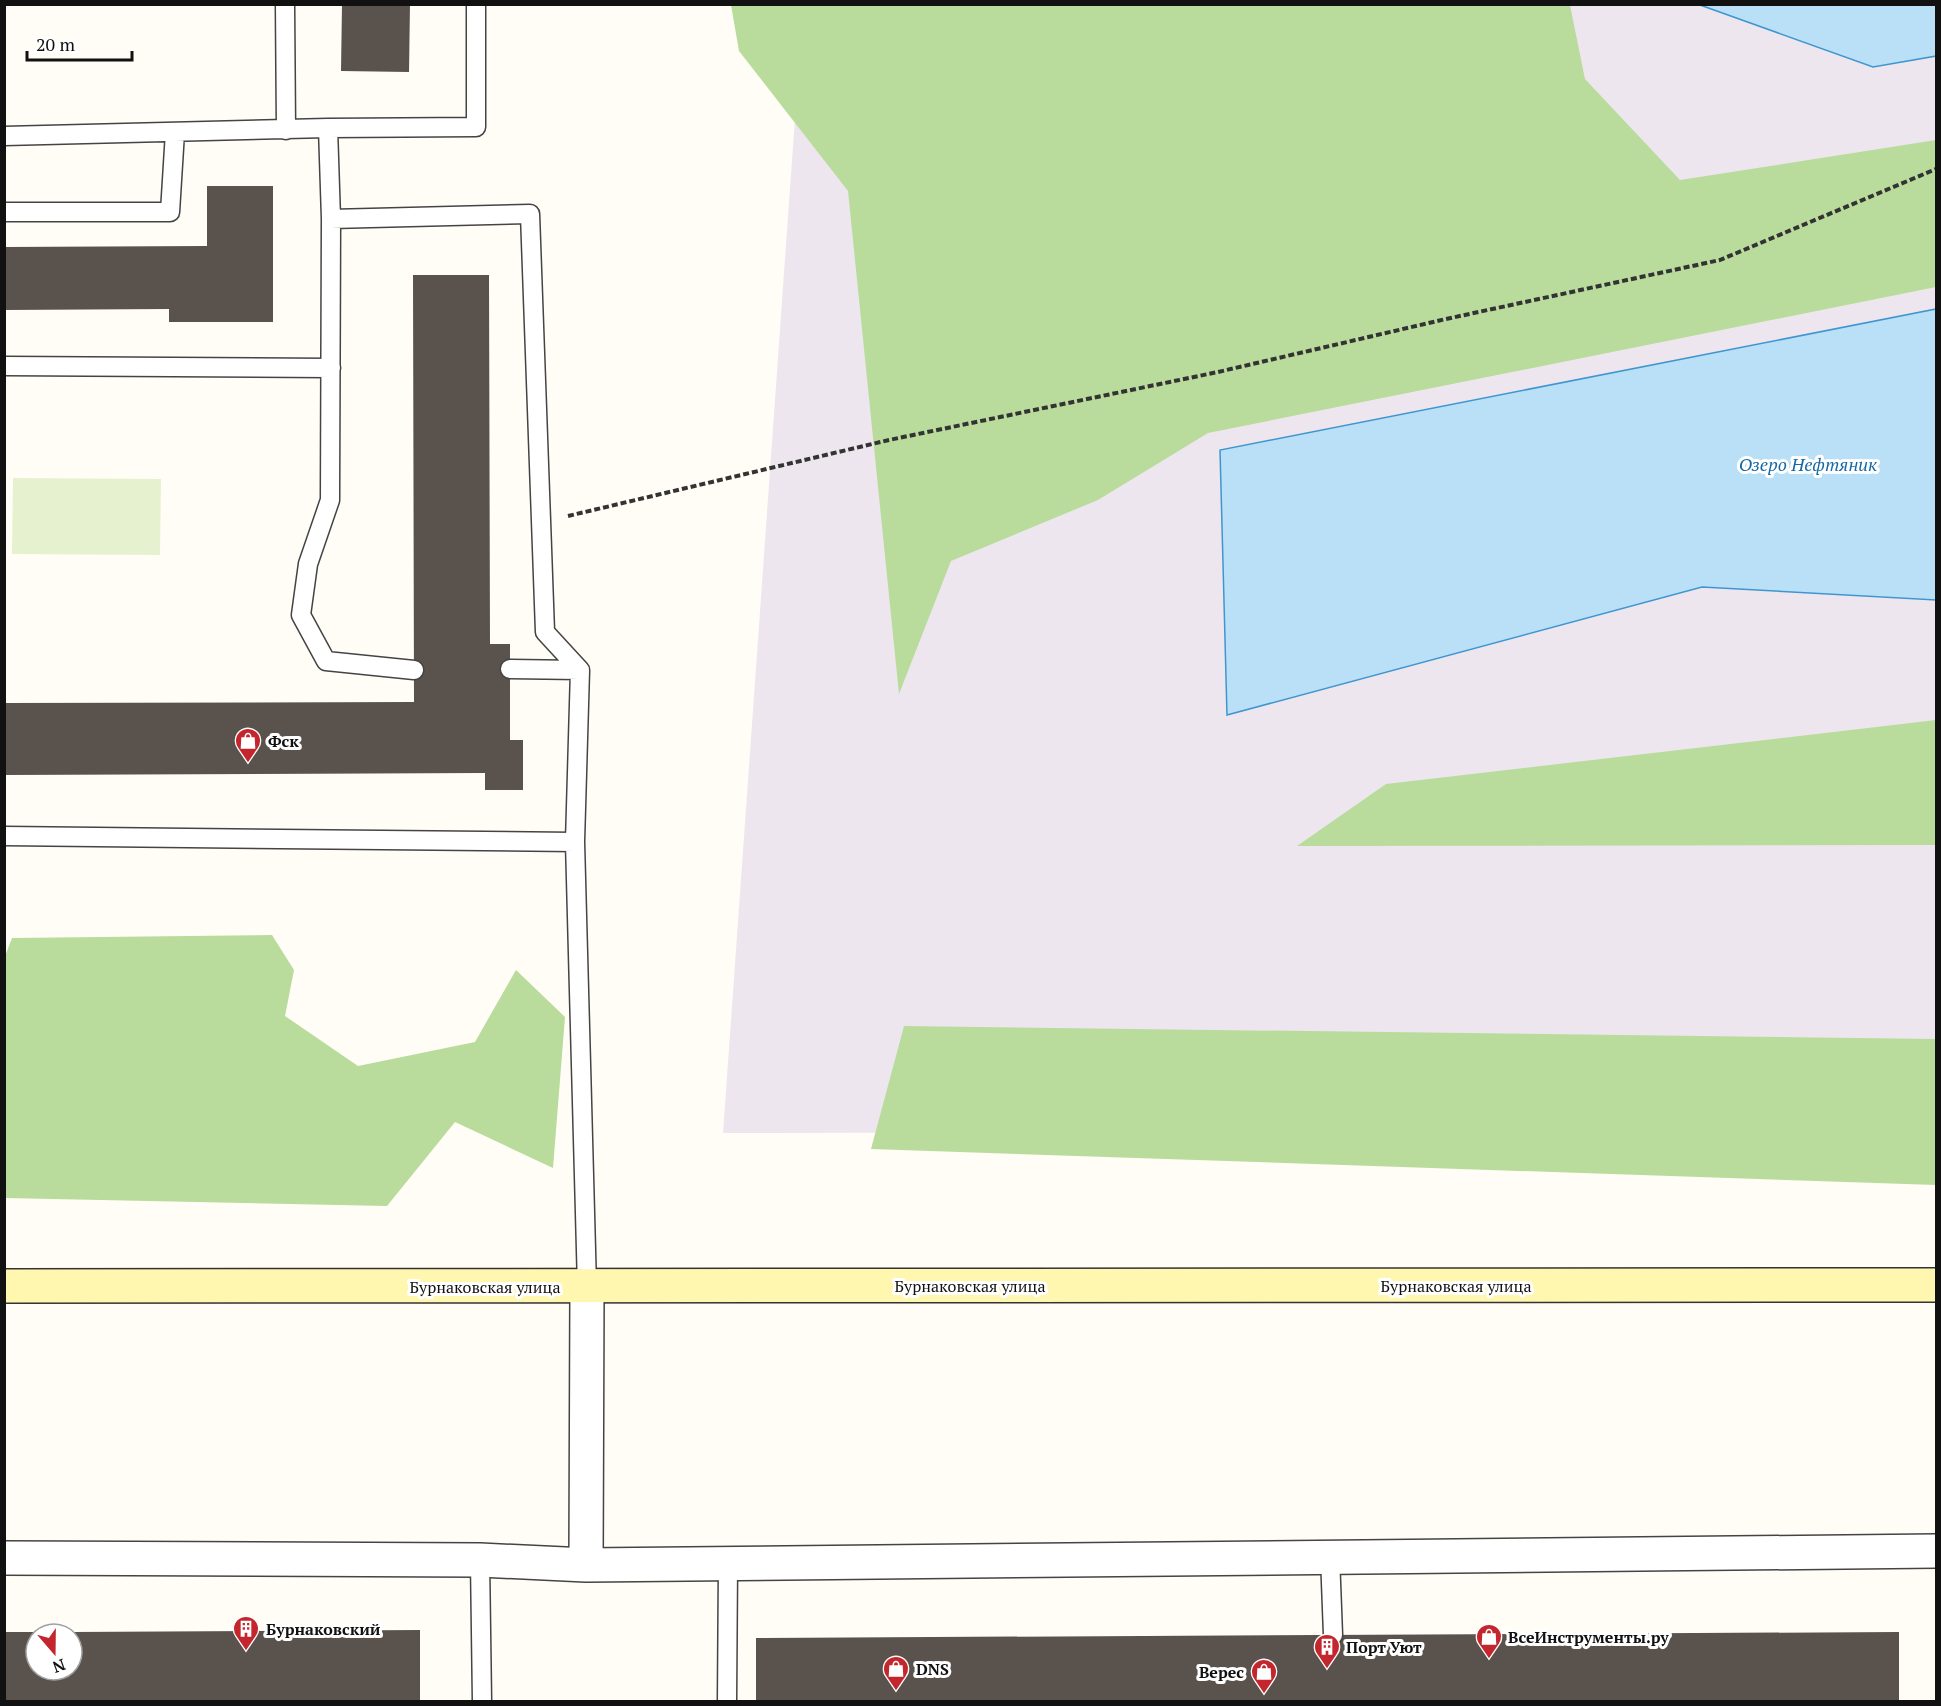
<svg xmlns="http://www.w3.org/2000/svg" width="1941" height="1706" font-family="'PT Serif',serif">
	<style>
		.industrial { fill: #eee6ef }
		.forest { fill: #b9dc9c }
		.pitch { fill: #e6f2cf }
		.water { fill: #b9e0f7; stroke: #3f96cf; stroke-width: 1.5 }
		.building { fill: #5a524d }
		.lines { fill: none; stroke-linecap: round; stroke-linejoin: round }
		.lane-casing { stroke: #444; stroke-width: 21 }
		.street-casing { stroke: #444; stroke-width: 36 }
		.secondary-casing { stroke: #333; stroke-width: 36 }
		.path { stroke: #333; stroke-width: 4; stroke-dasharray: 6 3; stroke-linecap: butt }
		.lane { stroke: #fff; stroke-width: 18 }
		.street { stroke: #fff; stroke-width: 33 }
		.secondary { stroke: #fff6b0; stroke-width: 33 }
		.labels { text-anchor: middle; stroke-width: 6; stroke-linejoin: round; paint-order: stroke }
		.poi-label { font-size: 16px; font-weight: bold; fill: #111; stroke: #fff; text-anchor: start }
		.street-label { font-size: 16px; fill: #111; stroke: #fff }
		.water-label { font-size: 18px; font-style: italic; fill: #1768a6; stroke: #fff }
	</style>
	<rect width="100%" height="100%" fill="#fffdf5"/>
	<path class="industrial" d="M803,5H1936V1131L723,1133Z"/>
	<path class="forest" d="M731,5H1570L1585,79L1680,180L1936,140V287L1208,433L1098,500L951,561L899,694L848,191L739,51Z
		M1936,720V845L1297,846L1386,784Z
		M272,935L294,970L285,1016L358,1066L475,1042L516,970L565,1017L553,1168L455,1122L387,1206L5,1198L4,959L12,938Z
		M904,1026L1936,1039V1185L871,1149Z"/>
	<path class="pitch" d="M13,478L161,479L160,555L12,554Z"/>
	<path class="water" d="M1700,5H1936V56L1873,67Z
		M1936,309V600L1702,587L1227,715L1220,450Z"/>
	<path class="building" d="M342,4H410L409,72L341,71Z
		M207,186H273V322H169V309L4,310V247L207,246Z
		M413,275H489L490,644H510V740H523V790H485V773L4,775V703L414,702Z
		M420,1630V1701H4V1632H36V1670H72V1632Z
		M1899,1632V1701H756V1638Z"/>
	<g class="lines">
		<defs>
			<path id="lane" d="M285,4L286,130
				M328,128L476,127V4
				M4,136L328,128L331,219L330,500L308,564L301,615L326,661L414,670
				M4,212H170L175,132
				M331,219L530,214L545,632L580,670L575,842L587,1287
				M4,366L331,368
				M510,669L580,670
				M4,836L575,842
				M1330,1556L1333,1635
				M480,1560L482,1702
				M727,1702L728,1563"/>
			<path id="street" d="M4,1558L480,1560L586,1565L1936,1551
				M586,1565L587,1287"/>
			<path id="secondary" d="M4,1286L1936,1285"/>
		</defs>
		<use href="#lane" class="lane-casing"/>
		<use href="#street" class="street-casing"/>
		<use href="#secondary" class="secondary-casing"/>
		<path class="path" d="M568,516L889,440L1218,372L1446,319L1720,260L1936,169"/>
		<use href="#lane" class="lane"/>
		<use href="#street" class="street"/>
		<use href="#secondary" class="secondary"/>
	</g>
	<defs>
		<symbol id="shop-pin" viewBox="-11 -11 22 30"><path d="M0 17L-7.5 6A9.5 9.5 0 1 1 7.5 6Z" fill="#c4262e" stroke="#fff"/><path d="M-5-2.5h2.3a2.7 3.5 0 0 1 5.4 0H5L5.5 6h-11ZM-1.5-2.5h3a1.5 2.3 0 0 0-3 0Z" fill="#fff"/></symbol>
		<symbol id="building-pin" viewBox="-11 -11 22 30"><path d="M0 17L-7.5 6A9.5 9.5 0 1 1 7.5 6Z" fill="#c4262e" stroke="#fff"/><path d="M-4-6H4V6H1V3H-1V6H-4ZM-2.5-4.3h1.7v1.8h-1.7ZM.8-4.3h1.7v1.8H.8ZM-2.5-1h1.7V.8h-1.7ZM.8-1h1.7V.8H.8Z" fill="#fff"/></symbol>
	</defs>
	<g fill-rule="evenodd">
		<use href="#shop-pin" x="233" y="726" width="30" height="40"/>
		<use href="#building-pin" x="231" y="1614" width="30" height="40"/>
		<use href="#shop-pin" x="1474" y="1622" width="30" height="40"/>
		<use href="#building-pin" x="1312" y="1632" width="30" height="40"/>
		<use href="#shop-pin" x="881" y="1654" width="30" height="40"/>
		<use href="#shop-pin" x="1249" y="1657" width="30" height="40"/>
	</g>
	<g class="labels">
		<g class="poi-label">
			<text x="268" y="747">Фск</text>
			<text x="266" y="1635">Бурнаковский</text>
			<text x="1508" y="1643">ВсеИнструменты.ру</text>
			<text x="1346" y="1653">Порт Уют</text>
			<text x="916" y="1675">DNS</text>
			<text x="1244" y="1678" text-anchor="end">Верес</text>
		</g>
		<g class="street-label">
			<text x="970" y="1292">Бурнаковская улица</text>
			<text x="1456" y="1292">Бурнаковская улица</text>
			<text x="485" y="1293">Бурнаковская улица</text>
		</g>
		<g class="water-label">
			<text x="1808" y="471">Озеро Нефтяник</text>
		</g>
	</g>
	<rect width="1941" height="1706" fill="none" stroke="#111111" stroke-width="12"/>
	<g transform="translate(54 1652) rotate(160)"><circle r="28" fill="#ffffff" stroke="#a0a0a0" stroke-width="1.5"/>
	<path d="M0-4.5L10 22L0 15L-10 22Z" fill="#c4262e"/>
	<text y="-9" font-size="16" font-weight="bold" text-anchor="middle" fill="#111111">N</text>
	</g>
	<path d="M27 51v9h105v-9" fill="none" stroke="#111111" stroke-width="3"/>
	<text x="36" y="51" font-size="18" fill="#111111" stroke="#ffffff" stroke-width="4.5" paint-order="stroke">20 m</text>
</svg>
